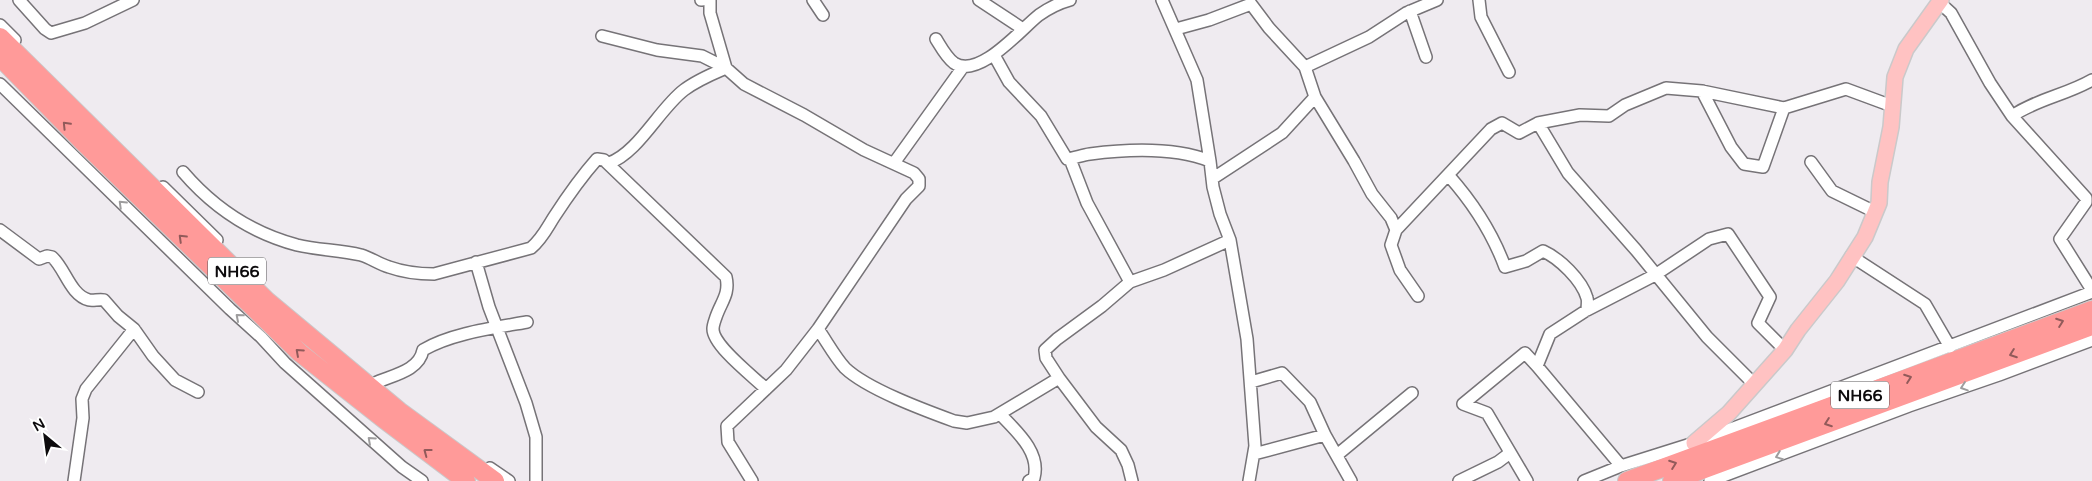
<svg xmlns="http://www.w3.org/2000/svg" width="2092" height="481" font-family="'Varela Round',sans-serif">
	<style>
		.lines { fill: none; stroke-linecap: round; stroke-linejoin: round }
		.minor-casing { stroke: #767377; stroke-width: 14 }
		.major-casing { stroke: #cac9ca; stroke-width: 18 }
		.highway-casing { stroke: #cac9ca; stroke-width: 20 }
		.minor { stroke: #fff; stroke-width: 11 }
		.major { stroke: #ffc2c2; stroke-width: 15 }
		.highway { stroke: #ff9a99; stroke-width: 18 }
		.oneway { stroke: #925a5a }
		.oneway2 { stroke: #9e9d9e }
		.labels { text-anchor: middle; stroke-width: 4; stroke-linejoin: round; paint-order: stroke }
		.shield { fill: #fff; stroke: #565456; stroke-width: 1 }
		.shield-label { font-size: 16px; font-weight: bold; fill: #0d0b0d }
	</style>
	<rect width="100%" height="100%" fill="#efebf0"/>
	<g class="lines">
		<defs>
			<path id="minor" d="M19,0L45,29L51,33L85,23L133,0
				M701,0H702
				M710,0V13L726,68
				M813,0L823,15
				M979,0L1023,29
				M1162,0L1197,80L1210,161
				M1479,0L1481,17L1509,72
				M1939,2L1951,13L1990,83L2012,116L2086,198V202L2060,239L2092,290
				M1410,11L1426,57
				M0,25L15,40
				M1176,29L1209,20L1251,4L1269,28L1305,67
				M602,36L657,50L702,56L726,68L744,84L804,115L864,150L914,173L919,179V186L906,199L818,329L786,370L727,426L728,442L752,481
				M936,39C941,47 946,57 954,63C979,80 1022,28 1039,15C1049,8 1059,3 1070,0
				M994,55L1009,82L1041,116L1067,159C1075,158 1082,155 1090,154C1128,149 1174,147 1210,161L1213,187L1220,214L1230,240L1247,339L1255,446L1249,481
				M0,84L230,309L261,337L285,363L402,467L422,481
				M1315,97L1354,161L1372,194L1391,218L1396,230L1391,245L1400,270L1418,296
				M1784,108L1846,89L1892,106
				M2012,116C2037,99 2066,95 2092,80
				M1538,123L1580,115L1609,116L1625,105L1666,88L1702,91L1731,147L1744,164L1763,167L1784,108L1702,91
				M1070,159L1087,203L1130,282
				M1811,162L1832,191L1875,212
				M609,163C638,153 660,108 684,90C697,80 712,74 726,68
				M894,163L963,67
				M183,172C213,207 252,233 297,245C318,250 340,250 361,255C371,258 379,264 389,267C403,272 419,274 434,274L531,248C542,239 547,228 554,217C567,197 581,177 597,159L604,160L726,277C730,294 721,302 716,317C715,320 713,325 713,329C713,346 754,377 766,389
				M1449,176C1473,203 1492,232 1505,267L1526,261L1543,251C1559,258 1582,280 1587,298C1588,301 1587,307 1587,310
				M1212,179L1282,133L1315,97L1305,67L1369,37L1406,13L1437,0
				M163,187L217,240
				M0,230L39,259L47,256L52,257C65,268 70,295 89,300C93,301 99,299 104,300L118,316L134,329L153,356L175,380L198,392
				M1396,230L1491,129L1502,123L1519,133L1538,123L1568,173L1636,250L1707,337L1755,385
				M1851,256L1925,304L1950,347
				M476,262L489,307L526,403L536,437V481
				M818,329C827,342 835,357 845,368C867,389 924,410 954,421L967,423L994,417L1059,378L1096,427L1121,450L1128,465L1132,481
				M1059,378L1046,358L1045,350L1057,339L1102,306L1130,282L1164,270L1230,240
				M1251,382L1282,373L1310,402L1325,435
				M375,383C393,375 419,371 423,350C452,333 494,328 527,322
				M1000,414C1016,431 1041,452 1034,478L1029,481
				M1254,454L1325,435L1351,481
				M1337,455L1412,393
				M1621,466L1537,366L1550,334L1587,310L1655,275L1709,239L1728,234L1770,297L1758,323L1785,350
				M490,468L509,481
				M74,481L83,418L82,399L86,389L134,329
				M1459,481L1498,462L1510,453
				M1527,481L1487,413L1463,404L1525,353L1537,366
				M1584,481L1621,466L1694,443L2092,292
				M1710,481L1909,406L1999,375L2092,340"/>
			<path id="major" d="M1694,443L1729,413L1785,350L1798,330L1837,281L1865,237L1879,203L1880,182L1891,127L1895,77L1906,49L1941,0"/>
			<path id="highway" d="M0,37L267,301L399,411L495,481
				M0,57L82,141L300,353L385,420L466,481
				M1627,481L2092,310
				M1672,481L2092,326"/>
		</defs>
		<use href="#minor" class="minor-casing"/>
		<use href="#major" class="major-casing"/>
		<use href="#highway" class="highway-casing"/>
		<use href="#minor" class="minor"/>
		<use href="#major" class="major"/>
		<use href="#highway" class="highway"/>
	</g>
	<defs><path id="oneway-chevron" d="M-2-3.5L2.5 0L-2 3.5" fill="none" stroke-width="1.6" stroke-linecap="round" stroke-linejoin="round" transform="scale(1.25)"/></defs>
	<g class="oneway">
		<use href="#oneway-chevron" transform="translate(66 125) rotate(-134)"/>
		<use href="#oneway-chevron" transform="translate(182 238) rotate(-136)"/>
		<use href="#oneway-chevron" transform="translate(2060 322) rotate(-20)"/>
		<use href="#oneway-chevron" transform="translate(299 352) rotate(-138)"/>
		<use href="#oneway-chevron" transform="translate(2013 354) rotate(160)"/>
		<use href="#oneway-chevron" transform="translate(1908 378) rotate(-20)"/>
		<use href="#oneway-chevron" transform="translate(1828 423) rotate(160)"/>
		<use href="#oneway-chevron" transform="translate(427 452) rotate(-143)"/>
		<use href="#oneway-chevron" transform="translate(1673 464) rotate(-20)"/>
	</g>
	<g class="oneway2">
		<use href="#oneway-chevron" transform="translate(122 204) rotate(-136)"/>
		<use href="#oneway-chevron" transform="translate(239 317) rotate(-139)"/>
		<use href="#oneway-chevron" transform="translate(1964 387) rotate(161)"/>
		<use href="#oneway-chevron" transform="translate(371 440) rotate(-138)"/>
		<use href="#oneway-chevron" transform="translate(1779 456) rotate(159)"/>
	</g>
	<g class="labels">
		<g class="shield">
			<rect x="208" y="257.5" width="58" height="27" rx="4"/>
			<rect x="1831" y="381.5" width="58" height="27" rx="4"/>
		</g>
		<g class="shield-label">
			<text x="237" y="277">NH66</text>
			<text x="1860" y="401">NH66</text>
		</g>
	</g>
	<g transform="translate(45 436) rotate(331)" stroke="#ffffff" stroke-width="4" paint-order="stroke">
	<path d="M0-4L9 19L0 12L-9 19Z" fill="#0d0b0d"/>
	<text y="-8" font-size="14" font-weight="bold" text-anchor="middle" fill="#0d0b0d">N</text>
	</g>
</svg>
